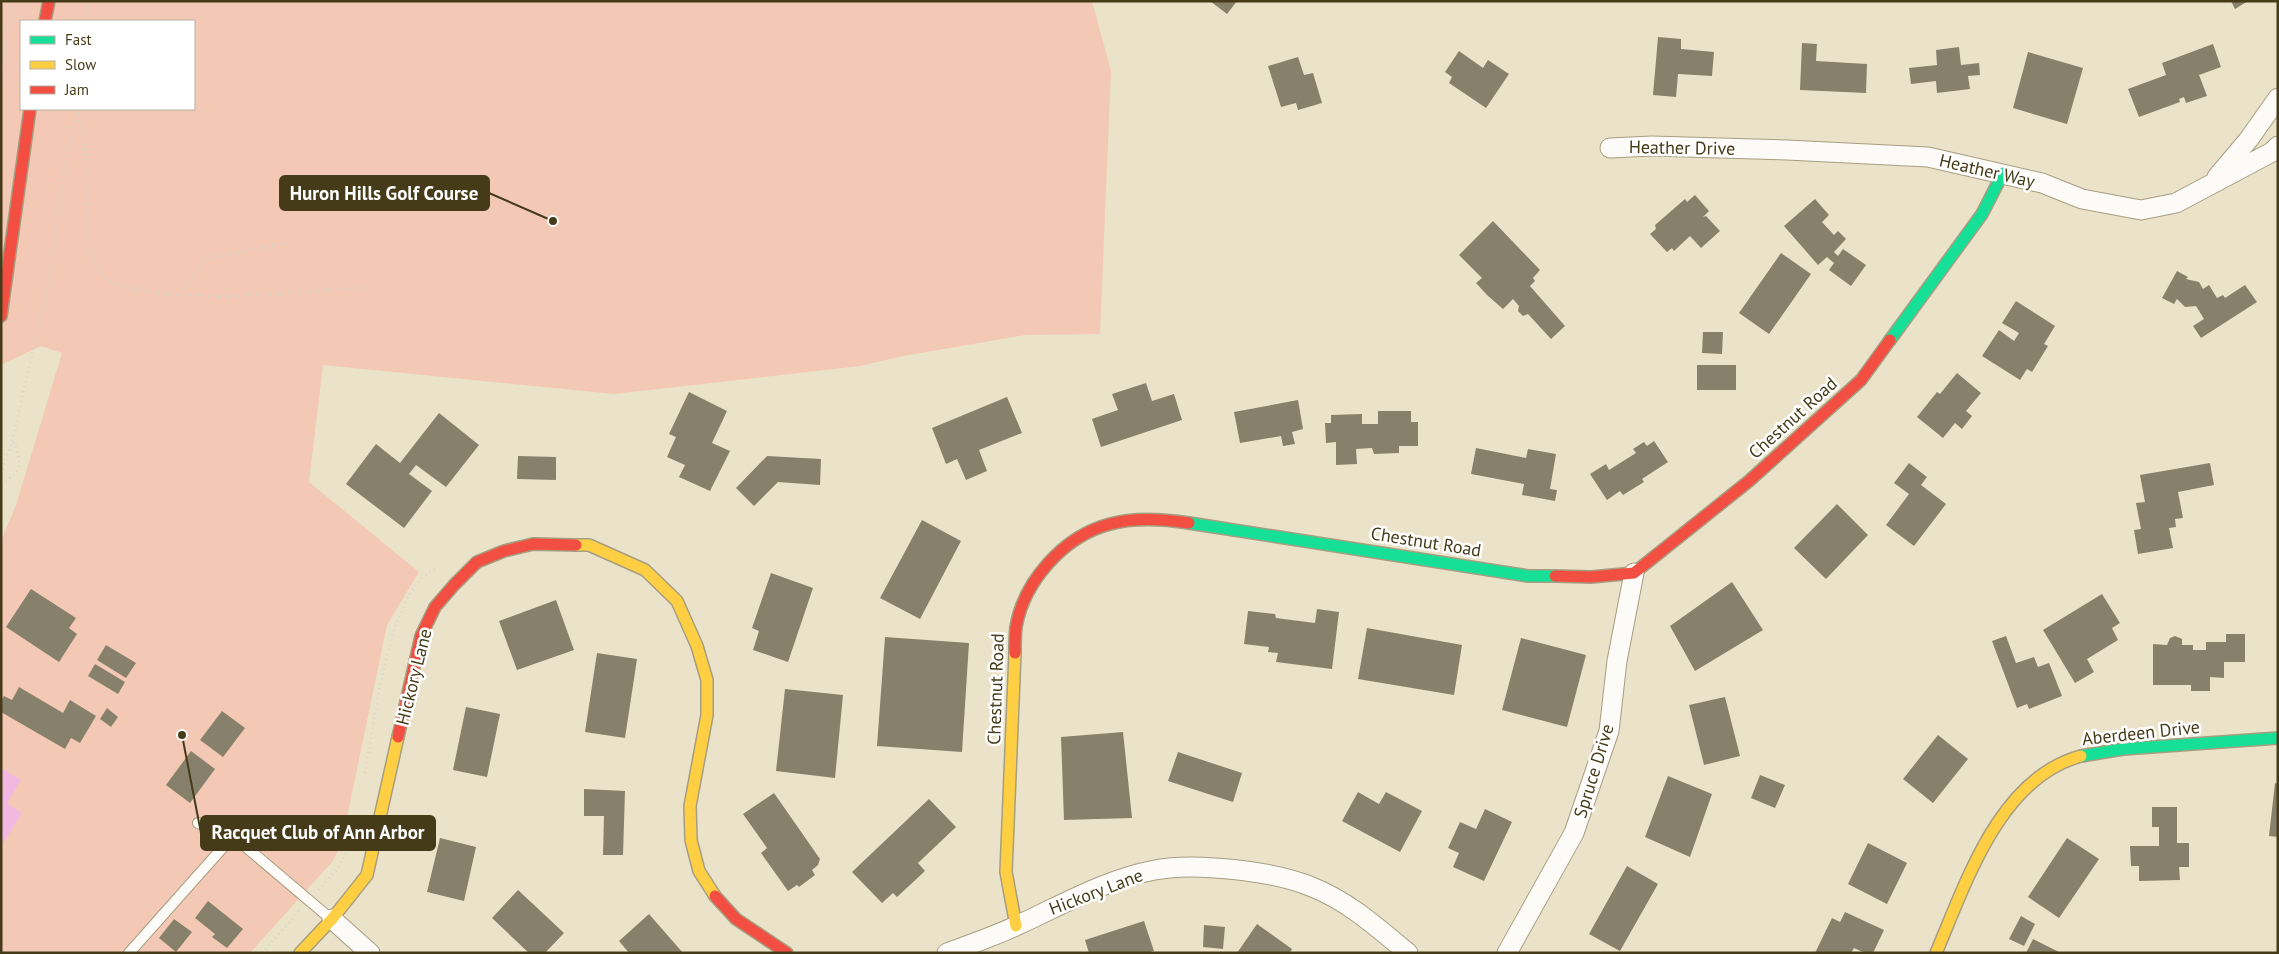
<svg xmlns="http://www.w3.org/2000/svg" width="2279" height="954" font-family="'PT Sans',sans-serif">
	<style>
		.green { fill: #f3c8b4; fill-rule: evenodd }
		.water { fill: #f3b8e2 }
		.building { fill: #87816c }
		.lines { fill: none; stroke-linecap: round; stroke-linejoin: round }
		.lane-casing { stroke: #a79e81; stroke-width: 12 }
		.street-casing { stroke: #a79e81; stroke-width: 21 }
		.fast-casing { stroke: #a79e81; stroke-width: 14 }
		.slow-casing { stroke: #a79e81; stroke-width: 14 }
		.jam-casing { stroke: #a79e81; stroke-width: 14 }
		.path { stroke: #d8d5cc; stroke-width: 3; stroke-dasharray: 1 4; stroke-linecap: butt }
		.lane { stroke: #fcfbf7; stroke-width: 10 }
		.street { stroke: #fcfbf7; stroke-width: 19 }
		.fast { stroke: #16e098; stroke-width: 11 }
		.slow { stroke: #ffcf43; stroke-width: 11 }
		.jam { stroke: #f24e42; stroke-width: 11 }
		.labels { text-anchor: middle; stroke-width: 5; stroke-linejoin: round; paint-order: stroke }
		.street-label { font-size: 18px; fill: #463b18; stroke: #fff }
		.leader { fill: none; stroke: #463b18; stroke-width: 2 }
		.callout-dot { fill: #463b18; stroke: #fff; stroke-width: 2 }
		.callout { fill: #463b18; stroke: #463b18; stroke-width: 2 }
		.callout-label { font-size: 19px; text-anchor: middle; font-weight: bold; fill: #fff }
	</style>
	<rect width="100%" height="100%" fill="#ebe3c9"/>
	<path class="green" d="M1,1H1092L1111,71L1100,334L1025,335L903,356L860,366L614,394L323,365L309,482L419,572L387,625L341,846L332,862L250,953H1V541L16,505L62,353L41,346L1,365ZM21,21H194V109H21Z"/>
	<path class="water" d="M1,768L21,780L7,803L22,813L1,846Z"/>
	<path class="building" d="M1210,1H1237L1227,14Z
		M2231,1H2248L2235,9Z
		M1658,37L1681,39V49L1714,52L1712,76L1678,74L1676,97L1653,95Z
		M1802,43L1817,44L1816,61L1867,64L1866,93L1800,90Z
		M2213,44L2221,67L2199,75L2207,96L2186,103L2184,97L2179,99L2180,102L2139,117L2128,89L2166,75L2162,63Z
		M1959,47L1961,65L1979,63L1980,75L1968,76L1970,89L1937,93L1936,81L1911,84L1909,68L1937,65L1936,50Z
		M1459,51L1483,68L1488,60L1509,74L1486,108L1449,83L1452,77L1445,72Z
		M2028,52L2083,68L2067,124L2013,108Z
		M1298,57L1304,75L1313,73L1322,103L1298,110L1296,103L1281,107L1268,66Z
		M1695,195L1709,211L1703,217L1706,216L1720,231L1701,248L1690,236L1674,251L1672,248L1667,252L1650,234L1656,229L1655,225L1685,199L1687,202Z
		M1815,199L1829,215L1822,222L1834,235L1838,231L1846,239L1834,252L1838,256L1843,249L1866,265L1851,286L1829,270L1834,263L1827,257L1818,265L1784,226Z
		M1493,221L1540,270L1533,278L1535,281L1530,286L1565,326L1551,339L1528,314L1523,316L1518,311L1519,306L1513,299L1503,309L1487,295L1476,283L1482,278L1459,255Z
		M1781,253L1811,274L1769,334L1739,313Z
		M2177,271L2188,277L2186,279L2199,282L2203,289L2209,285L2217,298L2223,295L2225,298L2245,285L2257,302L2201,338L2193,326L2204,319L2196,306L2185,307L2177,299L2174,304L2162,298Z
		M2016,301L2055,326L2044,344L2048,346L2032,372L2027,369L2020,380L1982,356L1999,330L2014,341L2019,333L2002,323Z
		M1703,332H1723L1722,354L1702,353Z
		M1697,365H1736V390H1697Z
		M1957,373L1981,393L1966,411L1972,416L1962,429L1955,423L1943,438L1917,417L1937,392L1940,394Z
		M1146,383L1152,401L1174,394L1182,420L1101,447L1092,419L1118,410L1112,394Z
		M689,392L727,411L712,443L730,451L710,491L679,477L685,465L667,457L676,437L669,434Z
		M1007,397L1022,433L979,450L987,471L966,480L957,459L946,464L932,428Z
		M1298,400L1303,429L1292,432L1295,444L1283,446L1281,436L1240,443L1234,412Z
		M1378,411H1411V422H1418V446H1399V453L1374,454L1372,448L1356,449L1357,464L1336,465V442L1326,443L1325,423H1331V415L1362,414V424H1378Z
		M439,413L479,445L446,487L416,465L409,474L432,491L404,528L346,484L376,444L400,463Z
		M1654,441L1668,462L1642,479L1644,482L1623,495L1620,491L1607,500L1590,474L1606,464L1609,470L1636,453L1633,449L1644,442L1647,446Z
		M1476,448L1526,458L1528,449L1556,454L1550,489L1557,490L1555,501L1522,495L1524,484L1471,474Z
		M518,456L556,457V480L517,479Z
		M767,456L821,459L820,485L778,482L754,506L736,488Z
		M1909,463L1927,477L1921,485L1946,504L1914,546L1886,525L1909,494L1894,483Z
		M2210,463L2214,485L2178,492L2183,518L2175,519L2176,527L2169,528L2173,548L2138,554L2134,530L2141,529L2136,503L2145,502L2140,475Z
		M1837,504L1868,535L1826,579L1794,548Z
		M922,520L961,541L920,619L880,598Z
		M771,573L813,588L788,662L753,650L759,631L752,628Z
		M1732,582L1763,630L1695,671L1670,626Z
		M31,589L76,618L69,628L77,634L59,662L6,627Z
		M2102,594L2120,623L2112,628L2118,640L2087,659L2094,672L2075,683L2043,630Z
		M556,600L574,650L517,670L499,621Z
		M1317,609L1339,612L1332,669L1276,662L1278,653L1268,652L1269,647L1244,644L1248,611L1275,614L1276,618L1315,623Z
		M1367,628L1462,645L1454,695L1358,679Z
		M2226,634H2245V662H2224V678L2210,677V691H2191V685H2153V644L2167,645L2170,638L2175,636L2182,639V645H2193V650H2206V642H2226Z
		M2006,636L2016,663L2034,657L2038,667L2049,663L2062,696L2029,709L2027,704L2017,708L1992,641Z
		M885,637L969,643L962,752L877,746Z
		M1521,638L1586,655L1567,727L1502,710Z
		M106,645L136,663L126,678L97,660Z
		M597,653L637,659L625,738L585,732Z
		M95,664L125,682L118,694L88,676Z
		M19,687L63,713L70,700L96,716L80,743L71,738L65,749L1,712V701L4,696L12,700Z
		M785,689L843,695L835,778L776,771Z
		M1725,697L1740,756L1704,765L1689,705Z
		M466,707L500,714L487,777L453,770Z
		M107,708L118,717L111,727L100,719Z
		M222,711L245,728L223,757L200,740Z
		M1123,732L1132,818L1064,820L1061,737Z
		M1938,735L1968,759L1933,803L1903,779Z
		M191,751L215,769L190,803L166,785Z
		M1178,752L1242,773L1233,802L1168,781Z
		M1760,775L1785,785L1775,808L1751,798Z
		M1668,776L1712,794L1690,857L1645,837Z
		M2275,783L2278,784V837L2269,836Z
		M584,789L625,791L623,855H603L604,816H584Z
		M1358,792L1379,804L1386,792L1422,811L1400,852L1342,821Z
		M774,793L820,859L818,865L812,870L815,875L799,887L797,885L788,891L761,853L767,848L743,814Z
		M929,799L956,827L918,863L925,871L897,897L893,893L882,903L852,872Z
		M2152,807H2177V843H2189V867H2179L2180,880L2139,881V866H2131L2130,846H2159V827H2152Z
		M1485,809L1512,822L1484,881L1453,867L1459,853L1448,848L1460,822L1476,829Z
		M440,838L476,847L464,901L427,892Z
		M2067,838L2099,859L2059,918L2028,897Z
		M1868,843L1907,863L1887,904L1848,884Z
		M1627,866L1658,884L1620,951L1589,934Z
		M518,890L564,933L545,953H529L492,918Z
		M208,901L243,929L227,948L212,937L215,934L195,918Z
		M1845,912L1884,930L1873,953H1865L1854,948L1851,953H1815L1832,918L1840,922Z
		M649,914L683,953H629L619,941Z
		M2021,916L2035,924L2024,946L2009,939Z
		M174,919L192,932L176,952L159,938Z
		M1144,921L1154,951L1147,953H1089L1085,940Z
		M1257,924L1292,949L1290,953H1237Z
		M1204,925L1225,927L1223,949L1203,947Z
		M2033,939L2061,953H2026Z"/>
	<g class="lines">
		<defs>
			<path id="lane" d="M198,823L233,836L331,919
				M129,953L233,836"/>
			<path id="street" d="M1610,148L1652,146L1787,150L1928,157L2042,183L2082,199L2141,210L2176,203L2272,152L2278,146
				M2217,177L2249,139L2278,98
				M332,919L370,953
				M947,953C971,944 995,936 1018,925C1062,905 1106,879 1155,870C1194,862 1274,871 1312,887C1348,901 1378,928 1408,953
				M1507,953L1574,833L1609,731L1617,661L1634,573"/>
			<path id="fast" d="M1890,340L1982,214L2003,173
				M1189,523L1528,576H1555
				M2081,756L2123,749L2278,738"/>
			<path id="slow" d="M576,545H589L645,570L677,601L697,646L707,680V715L690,806L691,840L699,871L715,896
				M1015,653L1006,872L1016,926
				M300,953L332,919L367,875L398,737
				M1936,953C1966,883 1999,778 2081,756"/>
			<path id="jam" d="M45,21L49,1
				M1,316L30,109
				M1555,576L1591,577L1634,573L1749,481L1861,380L1890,340
				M1015,653C1015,645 1015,635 1016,627C1024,581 1064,536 1110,524C1135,517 1163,519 1189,523
				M398,737L421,636L435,607L454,585L477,562L504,551L533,544L576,545
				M715,896L736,919L787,953"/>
		</defs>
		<use href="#lane" class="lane-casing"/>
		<use href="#street" class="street-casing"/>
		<use href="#fast" class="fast-casing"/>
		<use href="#slow" class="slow-casing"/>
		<use href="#jam" class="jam-casing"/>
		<path class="path" d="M84,21L89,1
			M1,81L11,1
			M78,115L85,136L89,248L98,272L112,283L147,292L221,297L362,288
			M180,294L194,274L206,261L215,257L286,243
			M1,474L14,434L36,335L45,304L65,159L79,109
			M1,484C24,470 22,463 13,440
			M365,773C374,725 387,612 421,579C425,575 432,571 437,568
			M319,890L335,872L348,850
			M262,953L300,910"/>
		<use href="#lane" class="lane"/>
		<use href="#street" class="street"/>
		<use href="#fast" class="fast"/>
		<use href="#slow" class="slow"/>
		<use href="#jam" class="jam"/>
	</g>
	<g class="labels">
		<g class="street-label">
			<text transform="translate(1682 148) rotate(1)" y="6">Heather Drive</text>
			<text transform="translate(1987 171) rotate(13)" y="6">Heather Way</text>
			<text transform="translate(1793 418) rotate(-42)" y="6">Chestnut Road</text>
			<text transform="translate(1426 542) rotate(9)" y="6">Chestnut Road</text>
			<text transform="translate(414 677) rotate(-76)" y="6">Hickory Lane</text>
			<text transform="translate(996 689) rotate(-88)" y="6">Chestnut Road</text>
			<text transform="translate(2141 733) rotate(-6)" y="6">Aberdeen Drive</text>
			<text transform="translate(1594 771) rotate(-73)" y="6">Spruce Drive</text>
			<text transform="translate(1096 892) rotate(-21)" y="6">Hickory Lane</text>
		</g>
	</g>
	<path class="leader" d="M553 221L489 193M182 735L201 833"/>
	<g class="callout-dot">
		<circle cx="553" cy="221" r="5"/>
		<circle cx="182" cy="735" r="5"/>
	</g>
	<g class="callout">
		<rect x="280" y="176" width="209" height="34" rx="5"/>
		<rect x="201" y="816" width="234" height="34" rx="5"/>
	</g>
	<g class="callout-label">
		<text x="384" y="200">Huron Hills Golf Course</text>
		<text x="318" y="839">Racquet Club of Ann Arbor</text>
	</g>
	<rect width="2279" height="954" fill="none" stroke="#463b18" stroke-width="5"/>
	<rect x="20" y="20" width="175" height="90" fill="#ffffff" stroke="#b5b1a3"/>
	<rect x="30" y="36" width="25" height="8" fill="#16e098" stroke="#b5b1a3"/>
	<text x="65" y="45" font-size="15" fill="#463b18">Fast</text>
	<rect x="30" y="61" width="25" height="8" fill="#ffcf43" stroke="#b5b1a3"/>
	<text x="65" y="70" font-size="15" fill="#463b18">Slow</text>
	<rect x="30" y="86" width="25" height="8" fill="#f24e42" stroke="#b5b1a3"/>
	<text x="65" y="95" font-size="15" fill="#463b18">Jam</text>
</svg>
